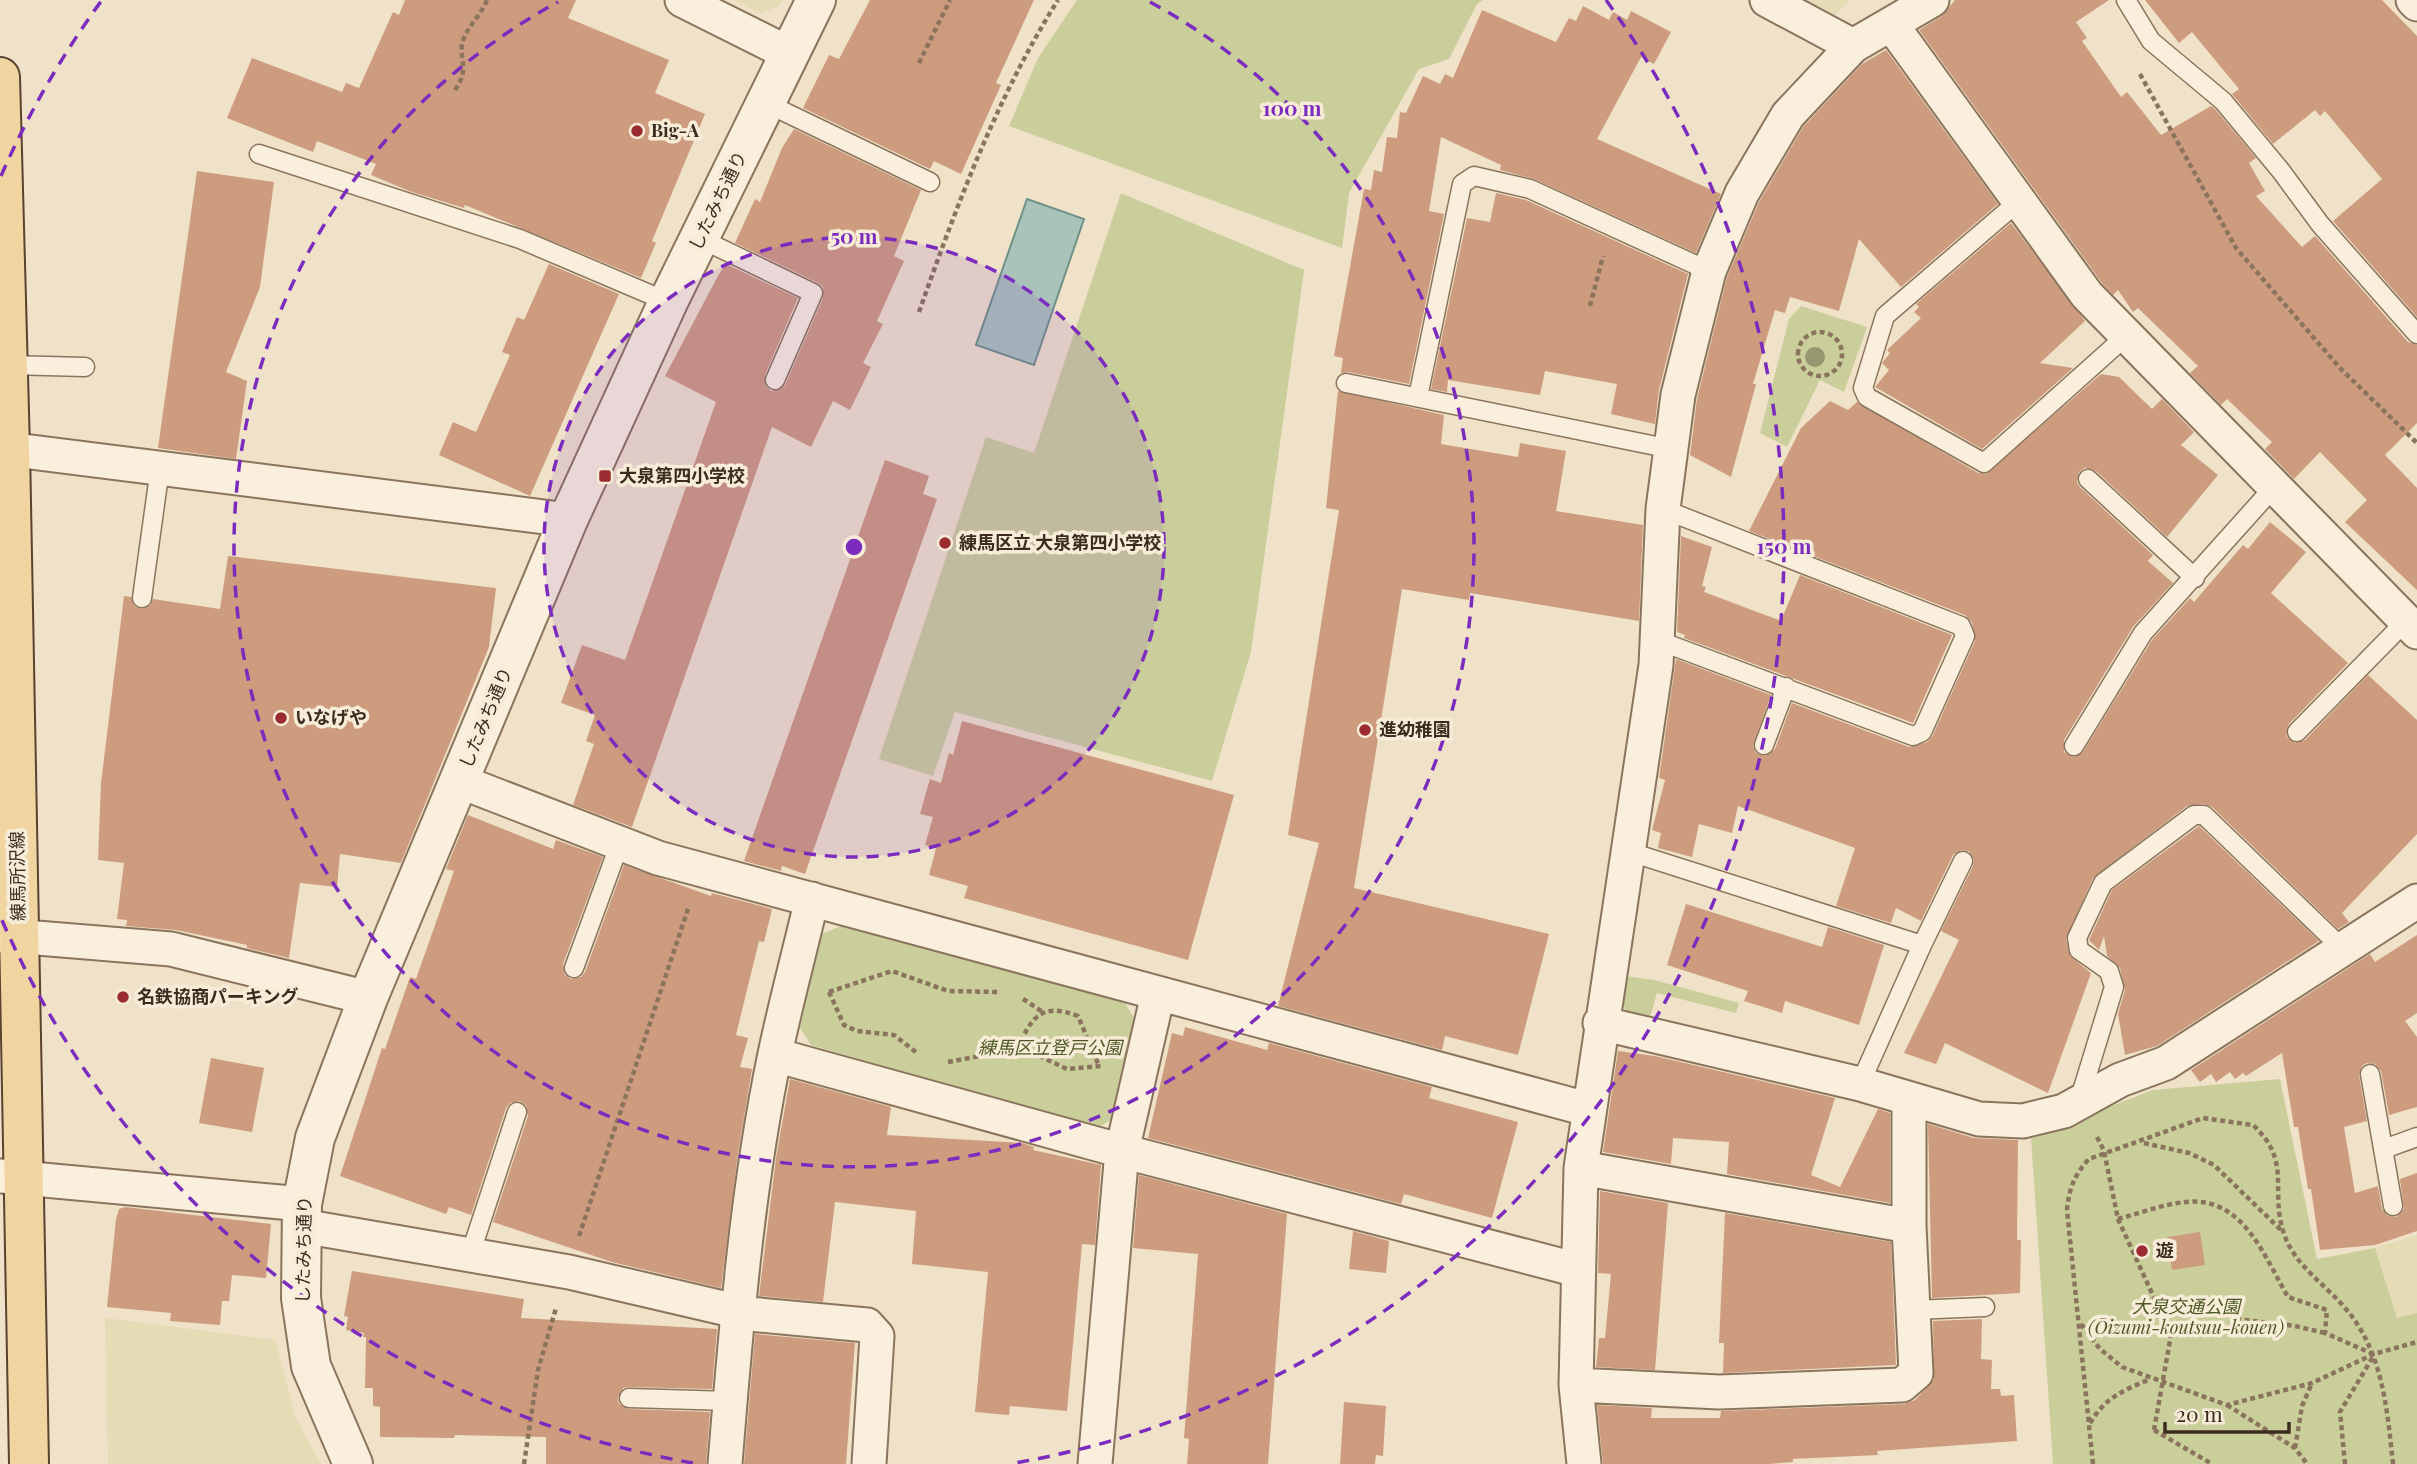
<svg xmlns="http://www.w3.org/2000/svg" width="2417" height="1464" font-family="'Playfair Display','Noto Sans JP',serif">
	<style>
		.farmland { fill: #e5dbb5 }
		.green { fill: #cace9b }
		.water { fill: #a9c3ba; stroke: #6f9288; stroke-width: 2 }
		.building { fill: #cd9c7e }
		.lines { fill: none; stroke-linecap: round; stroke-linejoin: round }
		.service-casing { stroke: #8b745d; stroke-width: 21 }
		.minor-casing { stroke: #8b745d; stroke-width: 37 }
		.tertiary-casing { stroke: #8b745d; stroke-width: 42 }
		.primary-casing { stroke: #594231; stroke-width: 42 }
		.path { stroke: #8b745d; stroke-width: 4.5; stroke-dasharray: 5 3.5; stroke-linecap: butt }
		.service { stroke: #f9efdc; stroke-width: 18 }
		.minor { stroke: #f9efdc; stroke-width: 33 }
		.tertiary { stroke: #f9efdc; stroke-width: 38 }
		.primary { stroke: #f1d5a1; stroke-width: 38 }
		.path-bridge { stroke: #8b745d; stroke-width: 4.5; stroke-dasharray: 5 3.5; stroke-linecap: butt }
		.tree { fill: #96966f }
		.ring { fill: none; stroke: #7b2cbf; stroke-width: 3.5; stroke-dasharray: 12 9 }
		.poi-dot { fill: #9b2c31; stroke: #f6ecd8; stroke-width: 2.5 }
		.labels { text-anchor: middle; stroke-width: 7; stroke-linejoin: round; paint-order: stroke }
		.poi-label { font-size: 18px; font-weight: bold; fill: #3c2c20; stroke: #f6ecd8; text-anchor: start }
		.street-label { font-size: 18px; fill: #3c2c20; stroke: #f6ecd8 }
		.park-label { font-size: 18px; font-style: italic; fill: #4e5827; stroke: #f6ecd8 }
		.centre { fill: #7b2cbf; stroke: #f6ecd8; stroke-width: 3.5 }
		.ring-label { font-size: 21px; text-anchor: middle; font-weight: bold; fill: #7b2cbf; stroke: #f6ecd8; stroke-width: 7; stroke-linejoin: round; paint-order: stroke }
	</style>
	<rect width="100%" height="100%" fill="#efe2c8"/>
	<path class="farmland" d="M733,0H782L780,5L761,14Z
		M1795,0H1850L1830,19Z
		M2417,1235V1313L2397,1319L2375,1248Z
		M105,1318L275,1340L296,1419L321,1464H108Z"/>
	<path class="green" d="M1077,0H1483L1477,4L1449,59L1419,69L1349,193L1342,248L1009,126L1038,58Z
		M1121,193L1304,270L1251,652L1212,781L955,712L933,776L879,759L986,437L1034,453Z
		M1801,306L1867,327L1844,392L1820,380L1787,447L1760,433L1789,319Z
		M850,922L1124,1002L1135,1019L1113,1119L1095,1129L811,1045L800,1028L820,935Z
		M1624,976L1654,980L1739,1003L1736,1013L1657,993L1649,1021L1629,1015L1620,1001Z
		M2280,1079L2317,1259L2375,1248L2397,1318L2417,1313V1464H2053L2031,1137L2153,1090Z"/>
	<path class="water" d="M1027,199L1084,219L1034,365L976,345Z"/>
	<path class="building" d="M405,0H576L568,18L669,60L655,93L705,114L652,241L656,243L641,278L465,205L464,208L409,191L371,175L376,164L317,141L313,152L227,118L252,58L342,92L346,83L359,88L393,12L399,15Z
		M870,0H1034L996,83L1001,85L961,174L934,161L930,169L803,108L829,55L839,59Z
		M1955,0H2109L2076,22L2087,38L2082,41L2121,97L2127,92L2161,135L2211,106L2215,109L2256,158L2249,163L2265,191L2256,196L2302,247L2315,236L2408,342L2417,345V423L2385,455L2417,488V590L2345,522L2367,500L2320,452L2294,479L2265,449L2272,442L2227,399L2221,405L2190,373L2198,366L2138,308L2133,312L2118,290L2113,295L2102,283L1919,30L1942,16Z
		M2145,0H2382L2417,36V317L2333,221L2382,179L2325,111L2320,116L2315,110L2273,144L2232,94L2239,89L2192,32L2179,43Z
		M1583,6L1609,20L1613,12L1627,20L1631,11L1671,32L1654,64L1641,57L1597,139L1721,194L1696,253L1534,179L1500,170L1501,165L1441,137L1429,211L1444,214L1409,384L1348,372L1341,373L1343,358L1334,356L1364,189L1371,190L1374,170L1382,172L1387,137L1397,138L1400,112L1406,113L1423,76L1440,84L1445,74L1453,78L1482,10L1556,42L1569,18L1576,21Z
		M1886,50L1998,204L1901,287L1859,239L1839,311L1790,297L1785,313L1775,310L1753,384H1756L1731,477L1690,455L1697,399L1727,277L1759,202L1803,127L1862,64Z
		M794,129L921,190L894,256L904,261L877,321L883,324L863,363L871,367L850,410L833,401L811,447L772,427L632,827L573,805L594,744L586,741L595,715L561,703L582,645L625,660L716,402L665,376L719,274L726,264L798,298L765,375L766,386L771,391L781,389L785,385L823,298V287L818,283L735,243L755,199L760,202L782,148Z
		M197,171L274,182L260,287L226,372L247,381L236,459L158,448Z
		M1496,193L1526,200L1688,274L1659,390L1655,424L1611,414L1617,384L1545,371L1540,395L1448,380L1447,392L1431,389L1467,218L1490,222Z
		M2011,223L2085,321L2040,363L2073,368L1982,449L1875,387L1889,370L1882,363L1890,353L1887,350L1921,318L1914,312L1919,307L1916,304Z
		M549,264L619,294L530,496L439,455L453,422L476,432L510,355L502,352L517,317L524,320Z
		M2101,374L2119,377L2152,409L2162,399L2194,432L2181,445L2218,475L2167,537L2096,471L2085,468L2079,472L2077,482L2080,487L2153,555L2148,561L2173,583L2133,627L2064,740V752L2074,757L2083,752L2152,640L2190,598L2194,602L2243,545L2248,549L2270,522L2306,552L2271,593L2348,663L2289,724L2286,736L2295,743L2305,740L2368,675L2417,720V834L2342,913L2349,922L2338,929L2212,807L2204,804L2187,806L2093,878L2066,939L2070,956L2091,973L2048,1093L1945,1043L1936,1064L1904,1053L1959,940L1941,931L1973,866L1974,860L1969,851L1962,850L1953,855L1921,921L1896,908L1891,923L1836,906L1855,848L1738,806L1732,833L1699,824L1692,857L1658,848L1661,833L1652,830L1665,780L1659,778L1676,659L1771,695L1753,746L1756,753L1765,756L1775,749L1792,703L1909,747L1927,742L1932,737L1975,641L1972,622L1965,615L1749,531L1801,428L1830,401L1848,410L1857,402L1978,473L1986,474Z
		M1338,391L1444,415L1441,444L1518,457L1520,443L1566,451L1556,511L1643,525L1639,621L1470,593L1469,600L1402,589L1354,888L1549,934L1518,1055L1445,1036L1442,1050L1278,1006L1319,843L1288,835L1339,510L1326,508Z
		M885,460L929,476L923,494L937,499L805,874L782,866L781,871L744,861Z
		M1681,536L1712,547L1702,586L1706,587L1704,592L1781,621L1800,575L1952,635L1913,723L1684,638L1685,635L1677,632Z
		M228,556L496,588L489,647L401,863L340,854L337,887L300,883L289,958L247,948V945L176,930L126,926L127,920L117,919L124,863L98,860L101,783L124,596L131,597L135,606L141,609L150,605L153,599L220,609Z
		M962,721L1234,795L1188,960L964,898L968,886L929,875L936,848L925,845L933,817L920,814L930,779L941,783L949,753L953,755Z
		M468,815L553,849L556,840L603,857L563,964L565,975L571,979L581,977L585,972L624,865L711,896L712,893L772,909L764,942L759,941L736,1035L748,1038L740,1067L752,1069L738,1153L721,1288L612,1262L493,1222L528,1116L526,1105L520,1101L510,1103L506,1108L471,1215L449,1207L446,1214L340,1176L382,1048L385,1049L410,977L416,979L454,871L446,869Z
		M2199,826L2319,941L2157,1046L2125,1055L2118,1014L2125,990L2120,968L2107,956L2104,936L2099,950L2089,940L2112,890Z
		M1686,904L1822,947L1828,927L1884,945L1859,1025L1785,1001L1782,1013L1744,1001L1748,991L1667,965Z
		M2417,935V1013L2405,1021L2417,1037V1107L2389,1115L2381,1071L2375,1064L2367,1063L2362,1066L2359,1075L2367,1121L2344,1127L2355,1193L2378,1186L2382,1209L2388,1216L2396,1217L2404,1209L2400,1179L2417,1173V1231L2375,1245L2320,1250L2311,1189H2308L2298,1127H2294L2282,1053L2246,1076L2243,1073L2235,1079L2230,1072L2216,1082L2211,1074L2200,1082L2191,1070L2370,954L2375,962Z
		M1185,1027L1267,1050L1269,1043L1432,1087L1429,1098L1518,1122L1492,1218L1404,1194L1401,1204L1148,1138L1172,1033L1183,1036Z
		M1618,1051L1655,1056L1835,1098L1811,1175L1840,1187L1878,1109L1890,1113V1203L1727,1174L1729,1142L1673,1138L1671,1164L1603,1152Z
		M211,1058L264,1068L252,1132L199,1123Z
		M790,1079L891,1107L887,1135L1022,1143L1034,1147L1033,1150L1101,1165L1095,1245L1082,1244L1067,1411L1010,1406L1009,1415L975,1412L988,1272L912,1264L916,1211L835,1202L823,1302L759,1296L776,1158Z
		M1928,1124L1974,1138L2018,1140L2017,1240H2021L2020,1293L1932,1298Z
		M1139,1175L1287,1214L1268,1464H1187L1189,1439L1184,1438L1198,1254L1133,1248Z
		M1600,1191L1668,1203L1655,1370L1596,1367L1599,1338H1605L1611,1274L1598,1273Z
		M125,1207L271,1224L266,1278L232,1275L229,1301H222L220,1325L170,1321L171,1313L107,1307L116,1219L119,1209Z
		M1725,1213L1891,1242L1896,1365L1723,1373L1724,1343H1719Z
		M1353,1231L1389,1241L1386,1273L1349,1269Z
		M2200,1232L2205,1265L2172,1270L2167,1237Z
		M352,1271L524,1299L521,1318L717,1329L712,1389L629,1387L623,1388L618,1397L619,1404L628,1409L710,1412L706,1464H546V1437L455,1435L454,1438L380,1437V1407L373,1406V1388H365L366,1337H363L364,1333L346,1330L348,1317L344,1316Z
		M1982,1319L1981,1359L1992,1360L1991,1389H2000L2001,1396L2014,1395L2017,1441L1877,1451L1878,1455L1793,1459V1462L1769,1464H1603L1597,1405L1652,1408L1651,1418H1720L1721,1411L1904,1404L1915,1400L1934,1380L1933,1321Z
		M755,1334L855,1343L846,1464H744Z
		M1344,1402L1386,1406L1383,1456L1376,1455L1375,1464H1340Z"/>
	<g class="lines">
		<defs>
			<path id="service" d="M2126,0L2151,41L2223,101L2281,171L2320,224L2417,334
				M766,103L930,182
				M259,154L520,239L668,302
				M2019,201L1885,316L1863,388L1867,397L1984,463L2126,336
				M699,238L813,293L775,380
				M8,365L85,367
				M1346,383L1671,449
				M1418,397L1462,184L1474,176L1530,189L1709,271
				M2088,479L2195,578
				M142,598L160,468
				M1657,640L1913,736L1922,732L1965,636L1961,626L1663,509
				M2297,732L2406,621
				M1764,745L1786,687
				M2074,746L2143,633L2274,487
				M1627,851L1922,945L1860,1084
				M1922,945L1963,861
				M574,968L620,843
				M2370,1074L2393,1206
				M2079,1101L2114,987L2109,971L2079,950L2077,938L2103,883L2194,815H2204L2343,949
				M2384,1149L2417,1137
				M470,1255L517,1112
				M1913,1310L1985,1307
				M629,1398L730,1401"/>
			<path id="minor" d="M682,0L790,54
				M1767,0L1853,46
				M2413,0L2417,4
				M1891,24L2087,295L2417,632
				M0,448L568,520
				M459,781L658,858L1587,1109
				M0,935L171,949L368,998
				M1600,1023L1860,1084L1979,1119L2023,1121L2064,1111L2120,1080L2166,1063L2417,901
				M775,1055L1122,1151L1578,1270
				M1909,1100V1226
				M0,1176L302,1204
				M302,1226L569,1272L749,1314L867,1325L877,1336L869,1464
				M1576,1385L1719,1392L1902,1385L1916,1373L1909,1226L1581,1168
				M725,1464C736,1327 747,1188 775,1054C786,1002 800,950 812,899
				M1095,1464L1122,1151L1158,994
				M1584,1464L1576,1385L1581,1168L1656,665L1663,509L1678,395L1709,271L1742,193L1788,115L1853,46L1932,0"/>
			<path id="tertiary" d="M353,1464L311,1366L301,1298L302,1204L315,1138L368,998L568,520L668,302L816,0"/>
			<path id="primary" d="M0,77L10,449L29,1464"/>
		</defs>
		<use href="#service" class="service-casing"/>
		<use href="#minor" class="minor-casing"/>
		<use href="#tertiary" class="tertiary-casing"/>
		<use href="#primary" class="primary-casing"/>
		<path class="path" d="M919,63L950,0
			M2140,74L2236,248L2340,368L2417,443
			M455,90C472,66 456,57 464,38C470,24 481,15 487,0
			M1590,306L1603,256
			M919,312C957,205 997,97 1058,0
			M1798 354a22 22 0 1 1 44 0a22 22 0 1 1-44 0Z
			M829,992L844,1025L857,1031L894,1035L917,1053
			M829,992L892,971L948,991L998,992
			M1023,999L1043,1012
			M1017,1049C1032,1017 1041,1002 1078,1016L1099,1066
			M948,1062L1017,1049L1031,1052L1067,1069L1102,1066
			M2097,1137L2104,1151L2118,1219L2171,1335
			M2144,1143L2189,1153L2214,1165L2283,1232
			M2118,1219C2140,1213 2164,1204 2186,1202C2243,1196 2264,1256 2288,1297L2327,1310L2325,1333L2373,1354
			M579,1236L689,906
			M2236,1319L2295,1326L2325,1333
			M2081,1324L2100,1349L2122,1367L2227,1405L2312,1383L2374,1354L2417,1342
			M2227,1405L2295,1448L2307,1464
			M2090,1423C2105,1398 2122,1391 2148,1380
			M2154,1430L2212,1464
			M2295,1448L2302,1406L2312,1383
			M524,1464L538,1370L556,1308
			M2093,1464L2067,1210C2069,1189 2074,1175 2089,1159L2203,1118L2253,1125C2293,1162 2269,1190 2284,1234C2295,1266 2324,1283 2345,1308C2383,1351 2387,1409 2393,1464
			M2345,1464L2340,1412L2374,1355"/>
		<use href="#service" class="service"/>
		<use href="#minor" class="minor"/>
		<use href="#tertiary" class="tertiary"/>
		<use href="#primary" class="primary"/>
		<path class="path-bridge" d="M2154,1430L2171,1335"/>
	</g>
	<circle class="tree" cx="1815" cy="357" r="10"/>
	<circle cx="854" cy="547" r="310" fill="#7b2cbf" fill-opacity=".12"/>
	<g class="ring">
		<circle cx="854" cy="547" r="310"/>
		<path d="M1150 2A620 620 0 1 1 558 2"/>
		<path d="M693 1463A930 930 0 0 1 1 918M1 176A930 930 0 0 1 102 0M1606 0A930 930 0 0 1 1015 1463"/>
	</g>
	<g class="poi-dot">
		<circle cx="637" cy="131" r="7"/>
		<rect x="598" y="469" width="14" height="14" rx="3.5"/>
		<circle cx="945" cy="543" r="7"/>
		<circle cx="281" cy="718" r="7"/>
		<circle cx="1365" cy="730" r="7"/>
		<circle cx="123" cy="997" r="7"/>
		<circle cx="2142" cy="1251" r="7"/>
	</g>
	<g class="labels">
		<g class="poi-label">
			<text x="651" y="137">Big-A</text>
			<text x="619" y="482">大泉第四小学校</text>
			<text x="959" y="549">練馬区立 大泉第四小学校</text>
			<text x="295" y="724">いなげや</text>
			<text x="1379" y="736">進幼稚園</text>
			<text x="137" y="1003">名鉄協商パーキング</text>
			<text x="2156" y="1257">遊</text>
		</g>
		<g class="street-label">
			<text transform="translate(718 201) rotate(-64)" y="6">したみち通り</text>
			<text transform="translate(486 718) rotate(-67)" y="6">したみち通り</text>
			<text transform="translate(18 876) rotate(-91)" y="6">練馬所沢線</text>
			<text transform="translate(304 1250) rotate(-89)" y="6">したみち通り</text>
		</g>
		<g class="park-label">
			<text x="1050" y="1054">練馬区立登戸公園</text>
			<text x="2186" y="1313">大泉交通公園<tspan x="2186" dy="21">(Ōizumi-koutsuu-kouen)</tspan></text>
		</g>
	</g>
	<circle cx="854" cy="547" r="10" class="centre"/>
	<g class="ring-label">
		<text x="1292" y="116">100 m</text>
		<text x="854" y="244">50 m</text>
		<text x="1784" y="554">150 m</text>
	</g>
	<path d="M2165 1422v10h124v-10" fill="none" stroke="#3c2c20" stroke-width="3.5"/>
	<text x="2176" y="1422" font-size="21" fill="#3c2c20" stroke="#f6ecd8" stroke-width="5" paint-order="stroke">20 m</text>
</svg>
